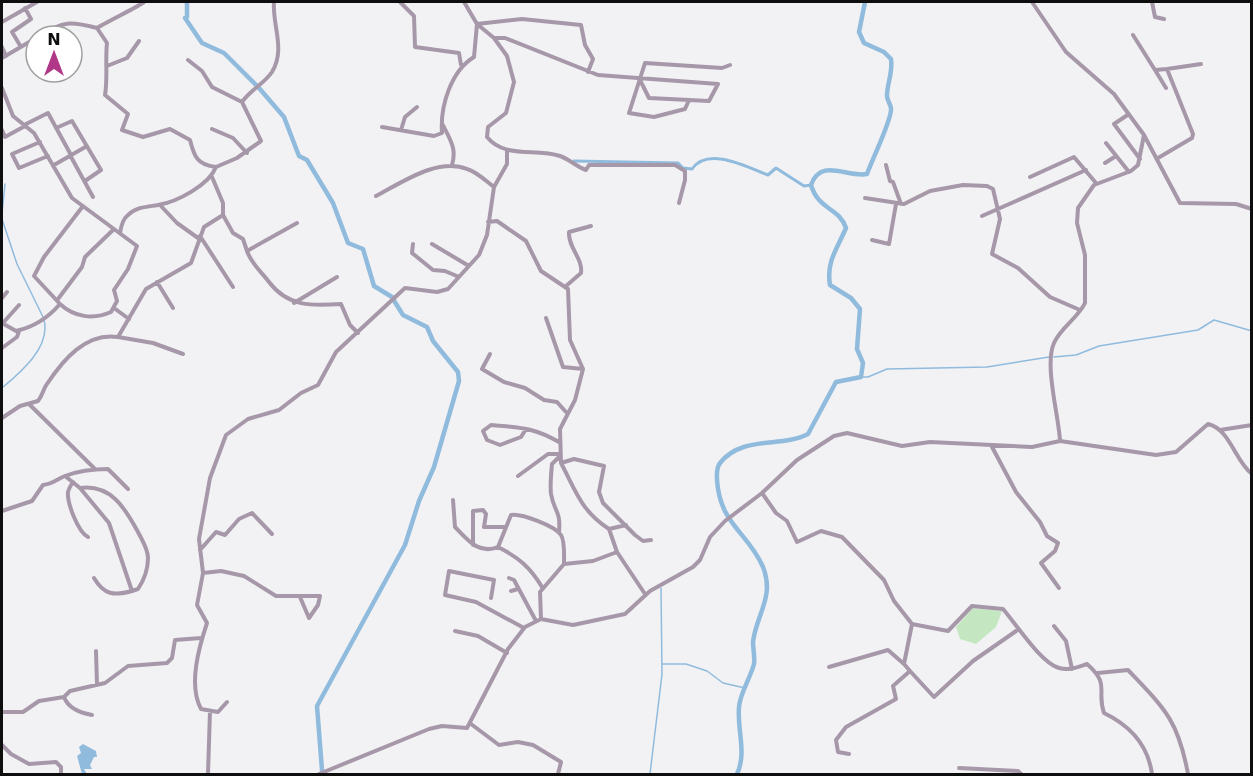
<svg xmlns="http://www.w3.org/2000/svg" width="1253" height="776" font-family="'DejaVu Sans',sans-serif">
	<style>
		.green { fill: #c4e7c2 }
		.water { fill: #90bbdd }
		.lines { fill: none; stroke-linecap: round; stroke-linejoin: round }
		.stream { stroke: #90bbdd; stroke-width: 1.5 }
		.canal { stroke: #90bbdd; stroke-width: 3 }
		.river { stroke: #90bbdd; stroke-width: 4.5 }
		.minor { stroke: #a798a9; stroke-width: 4 }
	</style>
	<rect width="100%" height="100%" fill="#f2f2f5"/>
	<path class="green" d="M973,608L1002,611L996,627L976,644L960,639L956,627Z"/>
	<path class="water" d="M83,744L96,751L97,757H94L90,765L92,769H84L87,774H82L77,756L81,753L79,747Z"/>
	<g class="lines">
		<path class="stream" d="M2,213L5,184
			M2,219L17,264L43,317
			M1054,357L1076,355L1099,346L1198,330L1214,320L1252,331
			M861,377H868L887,369L987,367L1049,357
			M2,388C20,373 51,347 44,320
			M663,664H686L707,671L723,683L745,688
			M650,774L662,674L661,588"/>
		<path class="canal" d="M574,161L678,163L683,168L692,169C708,146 747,167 768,175L776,168L804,186L811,185"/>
		<path class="river" d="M187,2V17L185,18L202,43L224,53L257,86
			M259,88L284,117L299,156L307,160L333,203L348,243L363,249L374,286L392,297
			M322,770L317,706L405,545L419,501L434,467L459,381L458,372L433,341L427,327L403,315L393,299
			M737,774C747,753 737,730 739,707C740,693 750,679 754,664C755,657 753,649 753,642C756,615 775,597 763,567C748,532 720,525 717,480C717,474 716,468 720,463C742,435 781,448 808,434L836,382L861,377L863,363L857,349L860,309L851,298L830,285C826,262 837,249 846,228C839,207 819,211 811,185C821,157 847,178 867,174C872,160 892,119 891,109C891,104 887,101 887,96C887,83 893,73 891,59L884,52L864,43L859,32L865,2"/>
		<path class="minor" d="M400,2L414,16L415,47L459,53L461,65
			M464,2L477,24L494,38L507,56L514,82L506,113L488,127L487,137C505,159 535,148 560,156C569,159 577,167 586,170L589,165H675L685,171V180L679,203
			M1032,2L1066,52L1114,94L1144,135L1138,165L1131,171L1094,185L1078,208L1077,223L1085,255V303C1078,318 1061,327 1054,343C1044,365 1059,417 1060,441
			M1152,2L1155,17L1164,19
			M2,22L37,2
			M97,28L107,43C105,61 108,77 105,95L128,114L122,130L143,137L170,129L190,140C194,156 197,165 216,167
			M1133,35L1155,70L1167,69L1193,134L1192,138L1158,158
			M40,36C63,21 70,21 97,28C106,22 140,6 144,2
			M494,38H505L598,75L718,84L709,101L649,98L640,80
			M2,47L6,56
			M21,47L12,32L31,19L25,8
			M2,58L36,38
			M188,60L202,71L212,87L242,102
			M107,66L127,58L139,41
			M33,68L36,63
			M1167,69L1201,64
			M1155,70L1166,88
			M2,88L13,116L34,133L72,198L137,246L128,269L114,290L117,301L111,312C93,320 74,317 60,304
			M689,100L685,109L654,117L629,113L645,63L722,68L730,65
			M1129,114L1114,124L1140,159
			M24,125L48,113L71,155
			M443,125C450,140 457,148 452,165
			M382,127L434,136L442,133C440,106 451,71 474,57L477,24L522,19L581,25L585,45L593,59L588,72
			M56,128L72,121L101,170L85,181
			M212,129L233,138L247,153
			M2,130L5,137L25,126
			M401,130L405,117L417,107
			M1144,135L1180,203L1236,204L1252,209
			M40,142L12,154L19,168L48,156
			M1106,143L1129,172
			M70,155L93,197
			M1105,163L1116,156
			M54,165L87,146
			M886,165L890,181L893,182L901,204
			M212,177L223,203V215L233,233L243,239L247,251L297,223
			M1030,177L1074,157L1096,183
			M376,196C401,183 438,157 467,169C477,172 486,181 494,187
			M865,198L904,204L930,191L963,185L987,186L993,189L1000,219L992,254L1018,268L1050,297L1080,310
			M160,205L177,223L198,238
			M982,216L1086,170
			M488,222L497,221L526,241L541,271L568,289L570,340L583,369L575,400L560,429L561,463L574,459L604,466L599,492L603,503L635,535L643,541L651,540
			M120,233C121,228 122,220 127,216C135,207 146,207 158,205C177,202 209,185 216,167L237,158L261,141L242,102C250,90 264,84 272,72C286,49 272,25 274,2
			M200,236L233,287
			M872,240L889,244L896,204
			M413,244L412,253L433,270L445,271L459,277
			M432,244L469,266
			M247,251C252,265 261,271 269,282C288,307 312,306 341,304L350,325L358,333
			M157,282L173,308
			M566,286L581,273C583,258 568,248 569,232L591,226
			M2,298L7,292
			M58,299L82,267L85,257L113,230
			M294,303L337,277
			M114,308L129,319
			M546,318L563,367L583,369
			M2,323L16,331C34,327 48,318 60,304L34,276L44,257L83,206
			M2,324L19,305
			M118,337L153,343L183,354
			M2,348L17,337L19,331
			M490,354L482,369L504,382L525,388L544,400L557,402L566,412
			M29,404L95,469
			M2,418L20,406L38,401C43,395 43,389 47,384C63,360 86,332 118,337L146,289L191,263L204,227L223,215
			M526,429L521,437L500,445L487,440L483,431L491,425C521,428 533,427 559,442
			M1220,430L1252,425
			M991,445L1016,492L1040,522L1047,536L1058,543L1055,551L1041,563L1059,588
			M561,463C576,491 581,511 609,529L626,525
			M65,476L80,488L109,523L132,591L138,589C144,580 148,569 148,558C148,549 142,540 138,532C125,508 111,484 80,488
			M518,476L548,454H559
			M73,482C71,485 69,488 68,492C67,503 78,532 88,537
			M762,493L776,513L787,521L797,542L821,531L842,537L884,580L894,601L912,624L948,631L972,606L1003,609C1016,624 1041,663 1059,668C1069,671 1078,667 1087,664C1111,685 1096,690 1104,713C1131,726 1148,745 1152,774
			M453,500L455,527C467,539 478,555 498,547
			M2,511L32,501L43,485C53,484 57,479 65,476C78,471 95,469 108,469L128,489
			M609,529L617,552L645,594
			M559,532C561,510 554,512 551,494C550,485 551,474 552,464L559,457
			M473,545V511L483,510L486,514L484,527H506
			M200,550L216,532L225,535L239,519L252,513L272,534
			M564,564L593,561L617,552
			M203,573L221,571L244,576L276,596H320L318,605L309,618L300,597
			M94,578C104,595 114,596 132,591
			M509,578L514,580L536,621
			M511,591L518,589
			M491,598L494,580L449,571L445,595L476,602L524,628
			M541,619L540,592L564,564C564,556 565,541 561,535C555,526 521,513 511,515L498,547C518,557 530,567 542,587
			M1054,626L1066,641L1072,669
			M455,631L478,636L507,653
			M96,651L97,685
			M829,667L888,650L904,664
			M910,671L934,697L973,661L1019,629
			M1098,673L1128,670C1165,709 1178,720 1188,774
			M64,697C68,708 81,713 92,715
			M227,702L218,712L201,709C188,685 199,647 207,623L197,605L203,573L199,539L210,478L226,435L248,419L279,410L301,393L318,385L336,352L405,288L437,292L448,289L479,255L487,235L494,187L507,164V151
			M2,712H23L39,701L64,697L70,691L105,683L128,666L167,663L172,658L175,640L201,638
			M471,724L499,745L518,742L533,745L561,762L558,774
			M2,745L11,754L29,764L56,762L61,767V774
			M849,754L838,752L836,740L846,727L896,699L893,686L910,671L904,664L912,624
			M959,768L1018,771L1021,774
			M208,774L210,711
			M319,774L429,729L442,726L467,728L508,649L525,627L541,619L573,625L625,614L650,591L693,567L700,560L710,537L725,521L762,493L797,460L834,436L847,433L902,446L930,442L1032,447L1060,441L1156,455L1176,452L1208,424C1230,429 1235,461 1252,474"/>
	</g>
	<rect width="1253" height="776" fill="none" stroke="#0e0e0f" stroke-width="6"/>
	<g transform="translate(54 54)"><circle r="28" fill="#ffffff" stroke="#9f9f9f" stroke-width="1.5"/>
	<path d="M0-4.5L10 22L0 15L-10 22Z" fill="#b13789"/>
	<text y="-9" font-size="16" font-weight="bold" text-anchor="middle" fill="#0e0e0f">N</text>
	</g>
</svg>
